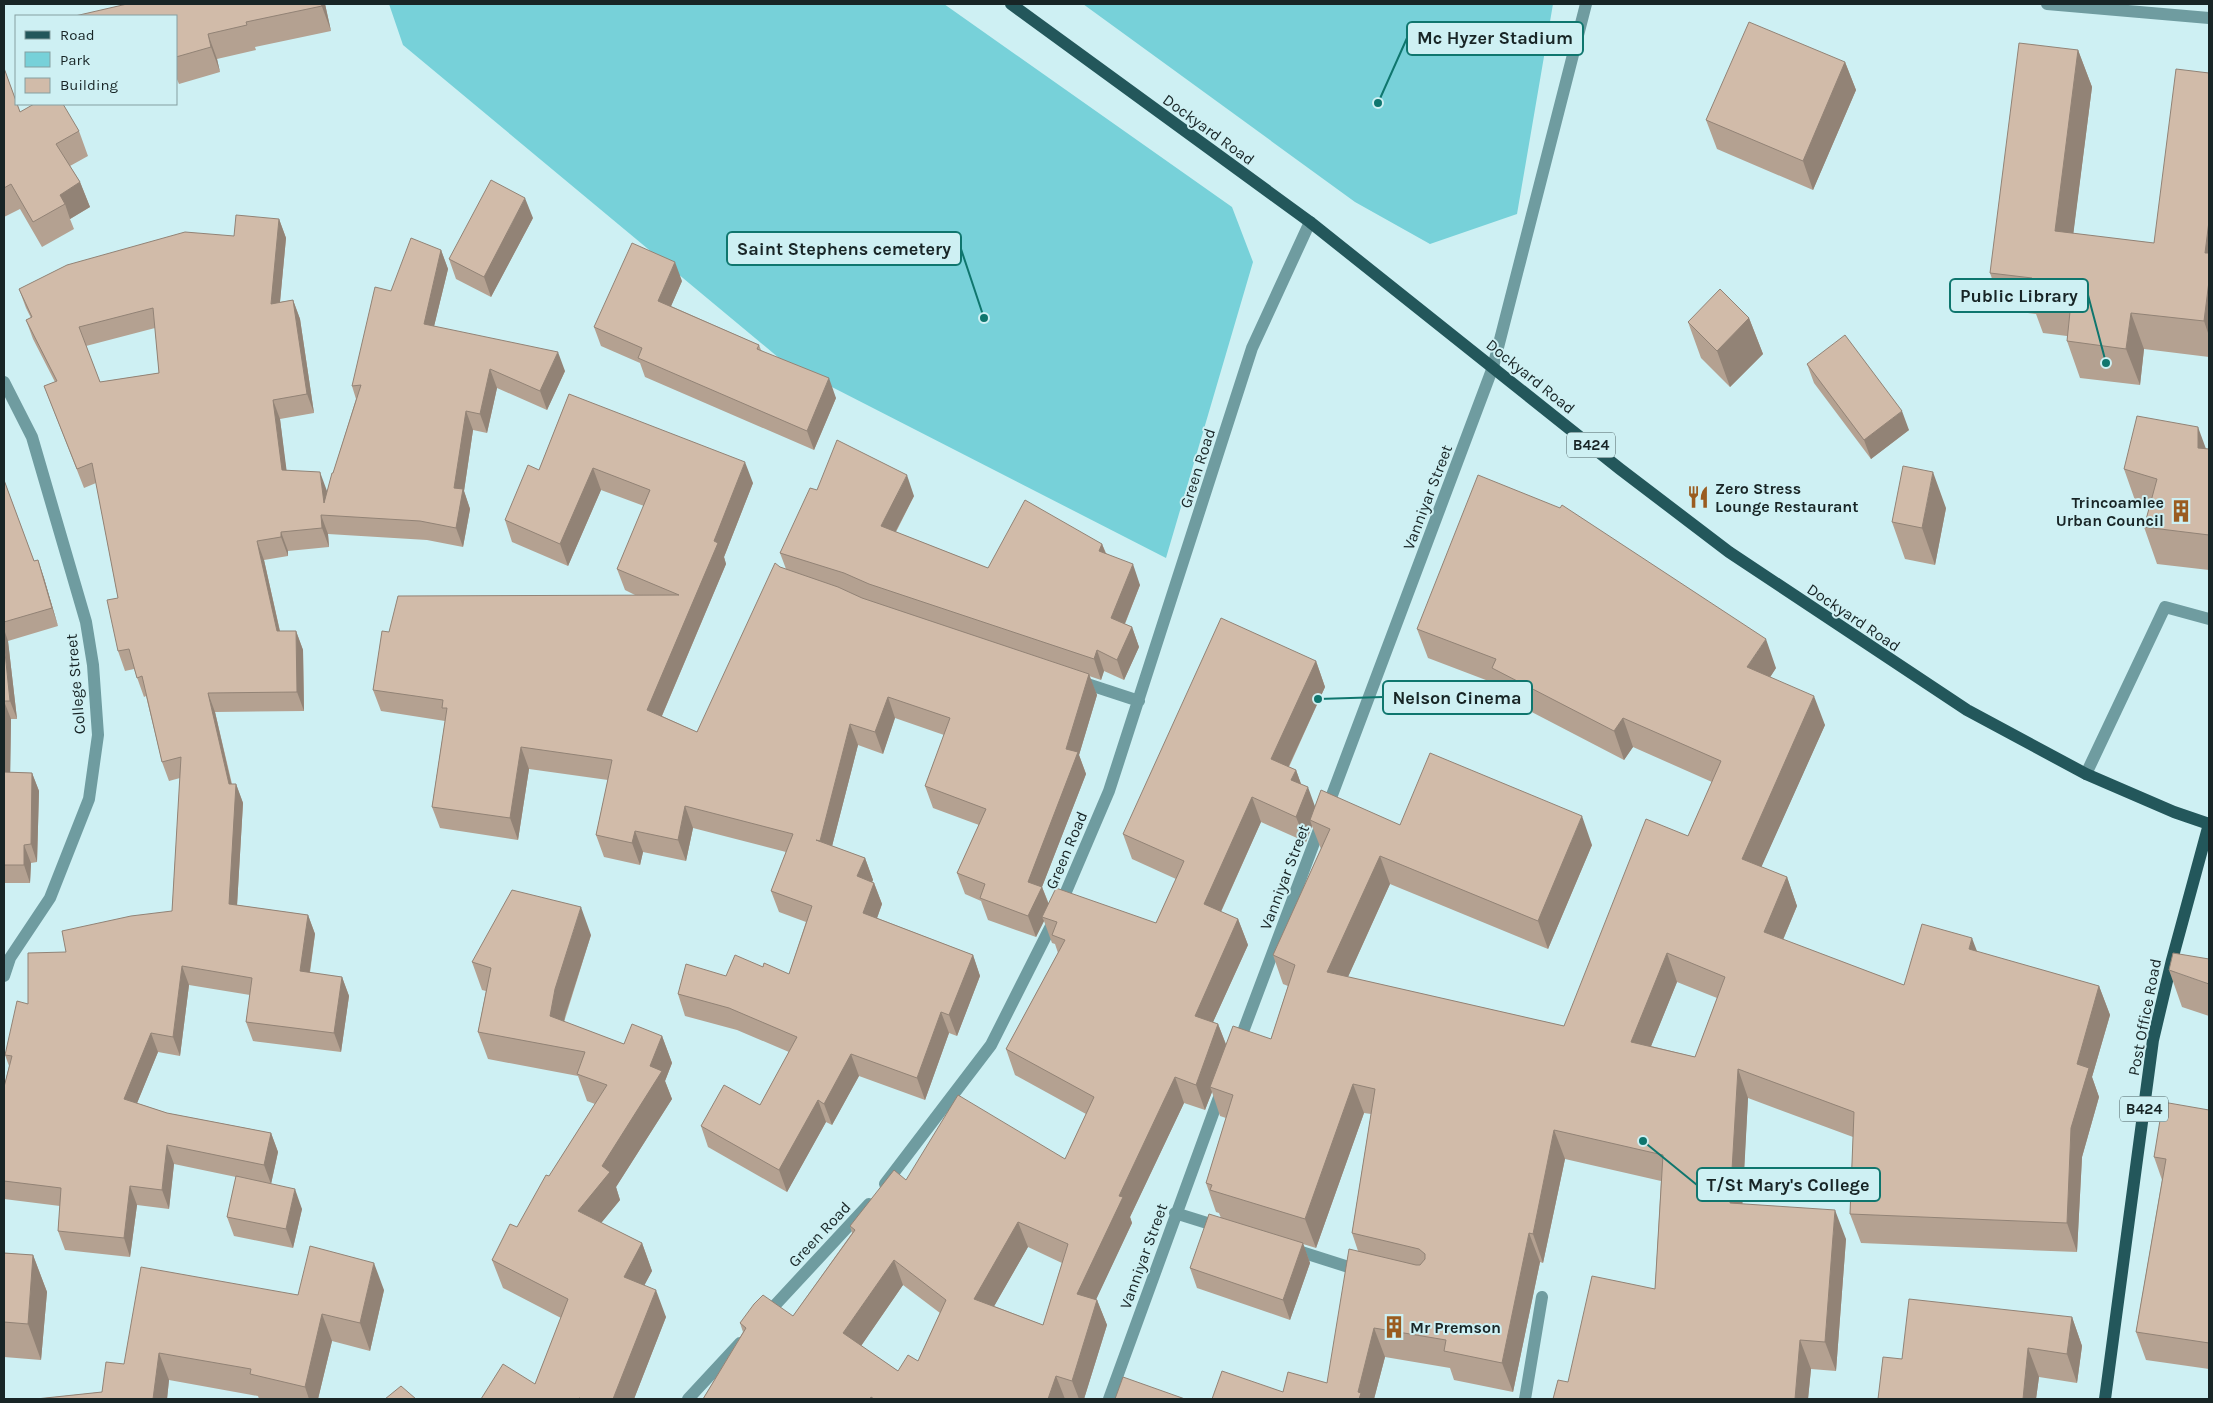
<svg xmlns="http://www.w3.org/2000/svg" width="2213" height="1403" font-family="Karla,sans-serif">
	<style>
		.green { fill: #77d1d9 }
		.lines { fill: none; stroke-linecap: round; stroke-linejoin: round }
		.minor { stroke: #6f9ca0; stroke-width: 12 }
		.major { stroke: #23575b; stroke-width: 12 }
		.wall { fill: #b4a191; fill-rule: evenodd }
		.shaded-wall { fill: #928376 }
		.building { fill: #d1bba9; stroke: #928376; fill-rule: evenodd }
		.labels { text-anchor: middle; stroke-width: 4; stroke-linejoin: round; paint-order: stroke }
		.shield { fill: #cef0f3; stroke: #4f6264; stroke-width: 1 }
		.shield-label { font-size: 15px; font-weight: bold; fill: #182526 }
		.street-label { font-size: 16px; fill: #182526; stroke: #cef0f3 }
		.poi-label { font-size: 16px; font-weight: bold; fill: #182526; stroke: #cef0f3; text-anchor: start }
		.leader { fill: none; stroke: #0f766e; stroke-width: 2 }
		.callout-dot { fill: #0f766e; stroke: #cef0f3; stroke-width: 2 }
		.callout { fill: #cef0f3; stroke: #0f766e; stroke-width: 2 }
		.callout-label { font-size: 18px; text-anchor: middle; font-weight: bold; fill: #182526 }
	</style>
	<rect width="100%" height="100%" fill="#cef0f3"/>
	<path class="green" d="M389,4H944L1232,207L1253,262L1166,558L785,363L403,45Z
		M1083,4H1553L1517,214L1430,244L1355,202Z"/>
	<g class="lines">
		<path class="minor" d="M2047,4L2209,18
			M4,382L32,437L86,622L93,665L98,735L89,799L50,898L10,958L4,976
			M1078,681L1139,701
			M2086,774L2165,607L2209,619
			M1238,1045L1493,367L1586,4
			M885,1184L991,1045L1054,920L1109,791L1252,348L1310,222
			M1175,1213L1220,1227
			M1292,1249L1361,1271
			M765,1316L869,1204
			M688,1399L740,1343
			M1109,1399L1222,1089
			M1525,1399L1542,1297"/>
		<path class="major" d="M1011,4L1310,222L1620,469L1729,552L1967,710L2086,774L2174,812L2209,824L2172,960L2153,1040L2105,1399"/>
	</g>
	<path class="wall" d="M325,4L331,31L255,47L256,50L217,59L220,72L179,84L176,77V16Z
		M2078,50L2092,87L2073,234L2154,243L2209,73V357L2144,349L2140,385L2080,378L2067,341V336L2043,333L2036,314L2003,310L1990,273Z
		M1845,62L1856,90L1813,190L1717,149L1706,120Z
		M4,68L20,112L79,131L88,156L70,166L80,182L90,207L70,219L74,229L42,247L20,209L4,217Z
		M533,218L491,297L456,279L449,259Z
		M279,219L286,238L280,302L293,300L300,319L314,413L280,419L286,470L327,491V493L356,399L352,386L391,291L441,250L448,269L434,326L565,371L547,410L497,388L487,433L473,430L464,491L470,509L463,547L427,540L328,534L329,547L288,551V556L264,560L280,631H296L303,650L304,711L215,712L232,784H236L243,803L237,905L308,915L315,934L310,973L342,977L349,996L341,1052L253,1041L246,1022L250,995L189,985L180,1056L158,1052L137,1103L167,1113L271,1133L278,1152L271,1184L302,1209L293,1248L234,1236L227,1217L236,1177L174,1164L169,1209L137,1205L130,1257L65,1250L58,1231L60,1206L4,1199V1087L9,1066L5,1055L28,1004L66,952L172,911L180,778L169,781L162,762L146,696L144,697L134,669L125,671L118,651V598L96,483L84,488L44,386L55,382L33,339L26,320L31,318L26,308L19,289L234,236ZM155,328L159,373L100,382L86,346Z
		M682,281L671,306L759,345L761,350L836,398L814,450L645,377L640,363L601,346L594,327Z
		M1749,318L1763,354L1730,387L1701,358L1688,322Z
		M1807,364L1909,430L1871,459L1814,383Z
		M569,394L753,483L724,557L726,564L662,716L697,732L780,567L786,569L780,553L817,490L914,496L896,532L988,568L1102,544L1106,553L1140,585L1125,624L1132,627L1139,647L1124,680L1104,671L1101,680L1089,676L1097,695L1079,755L1086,774L1042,887L1049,904L1156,923L1176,879L1132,859L1123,834L1316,661L1325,687L1289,767L1296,770L1301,784L1315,807L1400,825L1592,845L1548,949L1390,884L1348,977L1564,1026L1688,836L1712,782L1633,747L1624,760L1503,697L1499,685L1428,658L1417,629L1776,668L1770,677L1825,725L1761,867L1787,877L1797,906L1783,940L1904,985L1977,952L2099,986L2110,1015L2092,1077L2099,1097L2082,1157L2077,1252L1861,1243L1850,1214L1853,1137L1748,1098L1742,1204L1846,1239L1836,1371L1811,1369L1808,1399H1553L1655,1289L1661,1181L1565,1159L1543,1263L1540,1262L1513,1392L1454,1380L1450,1368L1385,1357L1374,1399H1212L1283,1392L1327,1383L1358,1251L1352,1233L1371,1114L1364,1113L1316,1248L1303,1244L1310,1263L1290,1320L1197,1288L1190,1268L1221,1218L1219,1213L1216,1212L1206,1183L1226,1118L1220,1116L1212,1092L1205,1110L1184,1103L1130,1217L1132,1223L1096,1299L1097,1300L1107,1325L1084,1399H703L743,1332L740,1323L793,1316L852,1233L850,1226L906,1180L1065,1159L1086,1114L1015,1075L1006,1049L1058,953L1055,944L1052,943L1044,921L1036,937L988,920L981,901L965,894L957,873L979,825L933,808L925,786L944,735L895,718L883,754L858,745L832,846L865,858L873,880L872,882L874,883L882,904L877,918L973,955L980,976L957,1036L949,1033L925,1100L859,1076L832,1125L826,1122L787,1192L708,1147L701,1126L760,1105L789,1052L737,1030L685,1016L678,994L726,976L763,967L789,974L806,922L779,912L771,891L786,852L693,828L686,861L643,852L640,865L604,857L596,835L608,780L529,769L518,840L440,828L432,807L445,721L381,711L373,690L389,632L637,596L625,590L617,569L644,506L601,490L568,566L512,542L505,520L539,470ZM1261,822L1306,842L1312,826L1321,849L1273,955L1283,984L1288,986L1271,1039L1226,1044L1218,1024L1213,1022L1248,945L1238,919L1221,912ZM1677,982L1717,998L1695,1057L1651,1046ZM1028,1247L1062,1263L1043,1325L994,1306ZM903,1285L940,1313L918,1361L898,1371L861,1346Z
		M2206,449H2209V570L2157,564L2144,527L2149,509L2137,506L2124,469Z
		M4,480L34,561L38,560L44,578L58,626L8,641L17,719H11L10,772L32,773L39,791L37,862L31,863L30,883H4Z
		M1946,508L1935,565L1905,559L1892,522Z
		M591,935L564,1022L624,1044L662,1036L672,1063L665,1081L672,1099L616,1187L620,1200L601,1223L642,1243L652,1271L644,1285L666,1317L634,1399H481L535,1384L561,1318L503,1288L492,1260L517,1227L595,1104L587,1101L578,1076L488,1059L478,1032L486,991L482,990L472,962Z
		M2169,970L2209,984V1016L2182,1007Z
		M2209,1110V1369L2146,1360L2136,1332L2162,1180L2154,1157Z
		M4,1253L33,1255L47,1292L41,1360L4,1357Z
		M384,1290L370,1351L332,1341L318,1399H259L258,1396L169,1380L167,1399H36L102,1392L124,1364L298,1295Z
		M2072,1317L2082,1346L2077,1383L2039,1377L2036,1399H1878L1902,1359Z"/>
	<path class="shaded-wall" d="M321,4H325L331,31Z
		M208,34L217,59L220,72L211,47Z
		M2078,50L2092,87L2069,268L2055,231Z
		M1845,62L1856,90L1813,190L1803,161Z
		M80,182L90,207L70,219L65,204L60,195Z
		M525,198L533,218L491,297L484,277Z
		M279,219L286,238L278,323L271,304Z
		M2209,221V264L2205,253Z
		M441,250L448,269L430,343L424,324Z
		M675,262L682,281L665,320L658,301Z
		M2209,281V336L2204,321Z
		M293,300L300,319L314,413L307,394Z
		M2131,313L2144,349L2140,385L2126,349Z
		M1749,318L1763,354L1730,387L1717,351Z
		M558,352L565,371L547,410L540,391Z
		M490,369L497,388L487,433L480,414Z
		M829,378L836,398L814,450L807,431Z
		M273,400L280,419L289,489L282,470Z
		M466,411L473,430L464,491L470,509L463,547L456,528L454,488Z
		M1902,411L1909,430L1871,459L1864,440Z
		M2198,427L2209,457L2198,448Z
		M745,462L753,483L724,557L726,564L655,732L647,710Z
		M593,468L601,490L568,566L560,544Z
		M320,472L327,491L330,515L324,503Z
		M1933,472L1946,508L1935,565L1922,528Z
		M907,475L914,496L888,546L881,526Z
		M321,515L328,534L329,547L322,528Z
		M281,532L288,551V556L281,537Z
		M257,541L264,560L284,650L277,631Z
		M1102,544L1110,565L1099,551Z
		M38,560L44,578L58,626L52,608Z
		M1133,564L1140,585L1119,638L1111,618Z
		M1132,627L1139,647L1124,680L1117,660Z
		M4,629L8,641L17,719L10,701L4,643Z
		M296,631L303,650L304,711L297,692Z
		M1766,639L1776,668L1758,696L1747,667Z
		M1097,650L1104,671L1101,680L1094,659Z
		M1316,661L1325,687L1280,785L1271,759Z
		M1089,674L1097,695L1079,755L1086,774L1040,892L1042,887L1050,908L1042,917L1044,921L1036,937L1028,916V882L1066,749Z
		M208,693L215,712L235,800L236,784L243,803L236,923L229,904V784Z
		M1814,696L1825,725L1752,888L1742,859Z
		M888,697L895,718L883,754L875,732Z
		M4,701L11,719L10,790L4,772Z
		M1623,718L1633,747L1624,760L1614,731Z
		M850,724L858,745L828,862L820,841Z
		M521,747L529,769L518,840L510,818Z
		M1296,770L1305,795L1308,787L1317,812L1310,820L1312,826L1306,842L1296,817L1291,780Z
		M32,773L39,791L37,862L31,844Z
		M1252,797L1261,822L1213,929L1204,904Z
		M685,806L693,828L686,861L678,840Z
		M1582,816L1592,845L1548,949L1538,921Z
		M635,831L643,852L640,865L632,843Z
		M24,845L31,863L30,883L24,865Z
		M1380,856L1390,884L1337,1001L1327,972Z
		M865,858L873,880L865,898L857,876Z
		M1787,877L1797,906L1774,961L1764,932Z
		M874,883L882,904L871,935L863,913Z
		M581,907L591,935L565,1016L560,1044L550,1016L555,989Z
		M308,915L315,934L307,990L300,971Z
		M1238,919L1248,945L1204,1042L1195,1016Z
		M1972,938L1983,967L1969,949Z
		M1667,953L1677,982L1641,1071L1631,1042Z
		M973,955L980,976L957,1036L949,1015Z
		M182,966L189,985L180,1056L173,1037Z
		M342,977L349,996L341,1052L334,1033Z
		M2099,986L2110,1015L2092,1077L2099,1097L2082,1157L2077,1252L2067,1223L2071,1128L2077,1064Z
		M941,1012L949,1033L925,1100L917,1078Z
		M1218,1024L1228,1050L1210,1087L1212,1092L1205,1110L1196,1085Z
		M151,1033L158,1052L131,1118L124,1099Z
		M662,1036L672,1063L665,1081L672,1099L616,1187L620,1200L588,1239L578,1211L602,1166L650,1066Z
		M851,1054L859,1076L832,1125L824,1104Z
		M1738,1069L1748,1098L1741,1232L1730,1203Z
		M1175,1077L1184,1103L1130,1217L1132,1223L1087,1319L1077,1294L1119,1196Z
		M1353,1084L1364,1113L1316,1248L1305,1219Z
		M818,1100L826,1122L787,1192L779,1170Z
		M1554,1130L1565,1159L1543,1263L1533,1234Z
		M271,1133L278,1152L271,1184L264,1165Z
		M167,1145L174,1164L169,1209L162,1190Z
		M130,1186L137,1205L130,1257L124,1238Z
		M295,1189L302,1209L293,1248L286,1229Z
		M1835,1210L1846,1239L1836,1371L1825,1342Z
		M1018,1222L1028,1247L984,1324L974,1299Z
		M1529,1233L1540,1262L1513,1392L1502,1363Z
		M642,1243L652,1271L634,1305L624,1277Z
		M1303,1243L1310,1263L1290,1320L1283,1300Z
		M33,1255L47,1292L41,1360L28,1324Z
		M894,1260L903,1285L852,1359L843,1333Z
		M374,1263L384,1290L370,1351L360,1323Z
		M656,1290L666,1317L634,1399H613Z
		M1097,1300L1107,1325L1084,1399H1079L1072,1381Z
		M322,1314L332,1341L318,1399H309L305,1387Z
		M2072,1317L2082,1346L2077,1383L2067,1354Z
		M1374,1328L1385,1357L1374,1399H1359L1358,1392Z
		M1800,1340L1811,1369L1808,1399H1795Z
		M2028,1348L2039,1377L2036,1399H2023Z
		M159,1353L169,1380L167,1399H153Z
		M1056,1376L1065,1399H1048Z"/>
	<path class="building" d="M127,4H321L322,6L246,22L247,25L208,34L211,47L176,57V16H75Z
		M1749,22L1845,62L1803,161L1706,120Z
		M2019,43L2078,50L2055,231L2154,243L2176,69L2209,73V221L2205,253H2209V281L2204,321L2131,313L2126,349L2067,341L2071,302L2029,297L2032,278L1990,273Z
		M4,68L20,112L34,104H63L79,131L56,144L80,182L60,195L65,204L33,222L11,184L4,188Z
		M491,180L525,198L484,277L449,259Z
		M236,215L279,219L271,304L293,300L307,394L273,400L282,470L320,472L324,503L332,473H333L361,385L352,386L375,287L391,291L411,238L441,250L424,324L558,352L540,391L490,369L480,414L466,411L454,488L463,489L456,528L420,521L321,515L322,528L281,532V537L257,541L277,631H296L297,692L208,693L229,784H236L229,904L308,915L300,971L342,977L334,1033L246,1022L252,978L182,966L173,1037L151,1033L124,1099L167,1113L271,1133L264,1165L167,1145L162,1190L130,1186L124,1238L58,1231L61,1188L4,1181V1087L12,1056L5,1055L17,1001L28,1004V953L66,952L62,931L131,916L172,911L181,757L162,762L142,676L137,678L129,649L118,651L107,600L118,598L92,463L77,469L44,386L57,381L26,320L32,317L19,289L67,265L185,232L234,236ZM153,308L159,373L100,382L79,327Z
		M632,243L675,262L658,301L759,345L757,349L829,378L807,431L638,358L642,348L594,327Z
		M1720,289L1749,318L1717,351L1688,322Z
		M1845,335L1902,411L1864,440L1807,364Z
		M569,394L745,462L714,541L718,543L647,710L697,732L775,563L780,567L838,587L862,598L1089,674L1066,749L1078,752L1028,882L1042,887L1028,916L980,898L985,884L957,873L986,809L925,786L950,718L888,697L875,732L850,724L820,841L816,840L865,858L857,876L874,883L863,913L973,955L949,1015L941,1012L917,1078L851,1054L824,1104L818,1100L779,1170L701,1126L724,1085L760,1105L797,1037L729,1008L678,994L686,964L726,976L735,955L763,967L764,963L789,974L812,906L771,891L793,834L685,806L678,840L635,831L632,843L596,835L612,760L521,747L510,818L432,807L447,708H442L443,700L373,690L382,631L389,632L398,596L679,595L617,569L650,490L593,468L560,544L505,520L528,465L539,470Z
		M2137,416L2198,427V448L2209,449V535L2144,527L2157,479L2124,469Z
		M837,440L907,475L881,526L988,568L1025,500L1102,544L1099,551L1133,564L1111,618L1132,627L1117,660L1097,650L1094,659L869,584L844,573L780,553L810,488L817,490Z
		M1903,466L1933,472L1922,528L1892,522Z
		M1478,475L1560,508L1562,505L1766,639L1747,667L1814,696L1742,859L1787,877L1764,932L1904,985L1922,924L1972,938L1969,949L2099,986L2077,1064L2089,1068L2071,1128L2067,1223L1850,1214L1854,1112L1738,1069L1730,1203L1835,1210L1825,1342L1800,1340L1795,1399H1553L1558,1380L1568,1382L1592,1276L1655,1289L1663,1155L1554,1130L1533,1234L1529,1233L1502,1363L1444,1351L1446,1340L1374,1328L1358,1392L1361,1393L1359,1399H1212L1222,1371L1283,1392L1288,1372L1327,1383L1349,1249L1416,1265H1420L1425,1259V1254L1419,1249L1352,1233L1375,1089L1353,1084L1305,1219L1210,1190L1212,1185L1206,1183L1233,1095L1210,1087L1233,1026L1271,1039L1295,965L1273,955L1330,829L1310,820L1321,790L1400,825L1430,753L1582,816L1538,921L1380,856L1327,972L1564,1026L1646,819L1688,836L1721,761L1623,718L1614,731L1492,668L1496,659L1417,629ZM1667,953L1725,977L1695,1057L1631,1042Z
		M4,480L34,561L38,560L52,608L4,622Z
		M1221,618L1316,661L1271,759L1296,770L1291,780L1308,787L1296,817L1252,797L1204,904L1238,919L1195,1016L1218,1024L1196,1085L1175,1077L1119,1196L1123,1197L1077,1294L1097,1300L1072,1381L1056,1376L1048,1399H874L871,1397L870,1399H703L746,1328L740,1323L754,1304L763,1295L793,1316L855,1230L850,1226L894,1170L906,1180L958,1095L1065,1159L1094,1097L1006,1049L1065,940L1052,935L1057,922L1042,917L1056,888L1156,923L1184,861L1123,834ZM1018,1222L1068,1244L1043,1325L974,1299ZM894,1260L946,1300L918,1361L908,1355L898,1371L843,1333Z
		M4,643L10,701H4V772Z
		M4,772L32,773L31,844L24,845V865H4Z
		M512,890L581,907L555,989L550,1016L624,1044L632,1024L662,1036L650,1066L662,1071L602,1166L610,1172L578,1211L642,1243L624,1277L656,1290L613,1399H582L579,1398L578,1399H481L503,1364L535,1384L568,1299L492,1260L510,1224L517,1227L546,1175L549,1176L607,1085L577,1074L585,1052L478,1032L491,968L472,962Z
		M2173,953L2209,959V984L2169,970Z
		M2163,1102L2209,1110V1343L2136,1332L2166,1159L2154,1157Z
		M236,1176L295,1189L286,1229L227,1217Z
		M1209,1214L1303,1243L1283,1300L1190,1268Z
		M310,1246L374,1263L360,1323L322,1314L305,1387L250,1374L251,1369L159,1353L153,1399H36L102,1392L106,1362L124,1364L141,1267L298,1295Z
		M4,1253L33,1255L28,1324L4,1322Z
		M1909,1299L2072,1317L2067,1354L2028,1348L2023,1399H1878L1883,1357L1902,1359Z
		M1123,1377L1185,1399H1115Z
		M401,1386L416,1399H385Z"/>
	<defs>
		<symbol id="restaurant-bare" viewBox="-9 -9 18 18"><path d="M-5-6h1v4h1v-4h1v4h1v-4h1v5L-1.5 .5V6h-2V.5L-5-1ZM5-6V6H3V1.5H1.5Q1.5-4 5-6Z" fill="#9a5c20" stroke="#cef0f3" stroke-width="2.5" paint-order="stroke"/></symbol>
		<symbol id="building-bare" viewBox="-9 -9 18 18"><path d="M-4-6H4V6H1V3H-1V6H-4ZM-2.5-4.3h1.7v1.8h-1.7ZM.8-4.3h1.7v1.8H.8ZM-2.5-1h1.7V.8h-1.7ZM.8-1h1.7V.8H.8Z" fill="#9a5c20" stroke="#cef0f3" stroke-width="2.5" paint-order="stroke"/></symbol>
	</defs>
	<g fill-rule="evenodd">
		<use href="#restaurant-bare" x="1682" y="481" width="32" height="32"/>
		<use href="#building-bare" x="2165" y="495" width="32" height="32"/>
		<use href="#building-bare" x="1378" y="1311" width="32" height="32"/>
	</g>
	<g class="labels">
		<g class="shield">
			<rect x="1567" y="432.5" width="48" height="25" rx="4"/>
			<rect x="2120" y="1096.5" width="48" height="25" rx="4"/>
		</g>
		<g class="shield-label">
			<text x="1591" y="450">B424</text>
			<text x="2144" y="1114">B424</text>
		</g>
		<g class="street-label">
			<text transform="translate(1209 129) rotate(36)" y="6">Dockyard Road</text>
			<text transform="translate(1531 376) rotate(39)" y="6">Dockyard Road</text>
			<text transform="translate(1197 468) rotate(-72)" y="6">Green Road</text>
			<text transform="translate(1427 497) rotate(-69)" y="6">Vanniyar Street</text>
			<text transform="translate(1854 617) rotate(34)" y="6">Dockyard Road</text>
			<text transform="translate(75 684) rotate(-95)" y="6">College Street</text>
			<text transform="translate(1066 850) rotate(-67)" y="6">Green Road</text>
			<text transform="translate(1284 877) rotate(-69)" y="6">Vanniyar Street</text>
			<text transform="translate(2144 1017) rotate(-79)" y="6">Post Office Road</text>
			<text transform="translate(819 1234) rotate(-47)" y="6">Green Road</text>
			<text transform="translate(1143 1256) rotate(-70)" y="6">Vanniyar Street</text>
		</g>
		<g class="poi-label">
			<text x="1715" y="494">Zero Stress<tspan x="1715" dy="18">Lounge Restaurant</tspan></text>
			<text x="2164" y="508" text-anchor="end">Trincoamlee<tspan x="2164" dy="18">Urban Council</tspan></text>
			<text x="1410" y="1333">Mr Premson</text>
		</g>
	</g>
	<path class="leader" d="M1378 103L1407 38M984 318L961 249M2106 363L2088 295M1318 699L1383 697M1643 1141L1697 1185"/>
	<g class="callout-dot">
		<circle cx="1378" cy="103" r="5"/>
		<circle cx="984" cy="318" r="5"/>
		<circle cx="2106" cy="363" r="5"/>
		<circle cx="1318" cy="699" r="5"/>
		<circle cx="1643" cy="1141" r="5"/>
	</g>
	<g class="callout">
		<rect x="1407" y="22" width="176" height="33" rx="5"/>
		<rect x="727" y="232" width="234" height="33" rx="5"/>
		<rect x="1950" y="279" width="138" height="33" rx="5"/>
		<rect x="1383" y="681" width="149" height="33" rx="5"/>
		<rect x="1697" y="1168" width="183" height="33" rx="5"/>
	</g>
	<g class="callout-label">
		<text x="1495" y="44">Mc Hyzer Stadium</text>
		<text x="844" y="255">Saint Stephens cemetery</text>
		<text x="2019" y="302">Public Library</text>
		<text x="1457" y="704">Nelson Cinema</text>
		<text x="1788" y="1191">T/St Mary's College</text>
	</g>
	<rect width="2213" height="1403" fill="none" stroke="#182526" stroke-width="10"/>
	<rect x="15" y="15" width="162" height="90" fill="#cef0f3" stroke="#859fa1"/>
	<rect x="25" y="31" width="25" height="8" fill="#23575b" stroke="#859fa1"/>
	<text x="60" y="40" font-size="15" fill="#182526">Road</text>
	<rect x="25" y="52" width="25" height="15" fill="#77d1d9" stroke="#859fa1"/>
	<text x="60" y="65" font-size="15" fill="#182526">Park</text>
	<rect x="25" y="78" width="25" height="15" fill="#d1bba9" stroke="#859fa1"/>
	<text x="60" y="90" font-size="15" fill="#182526">Building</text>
</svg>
